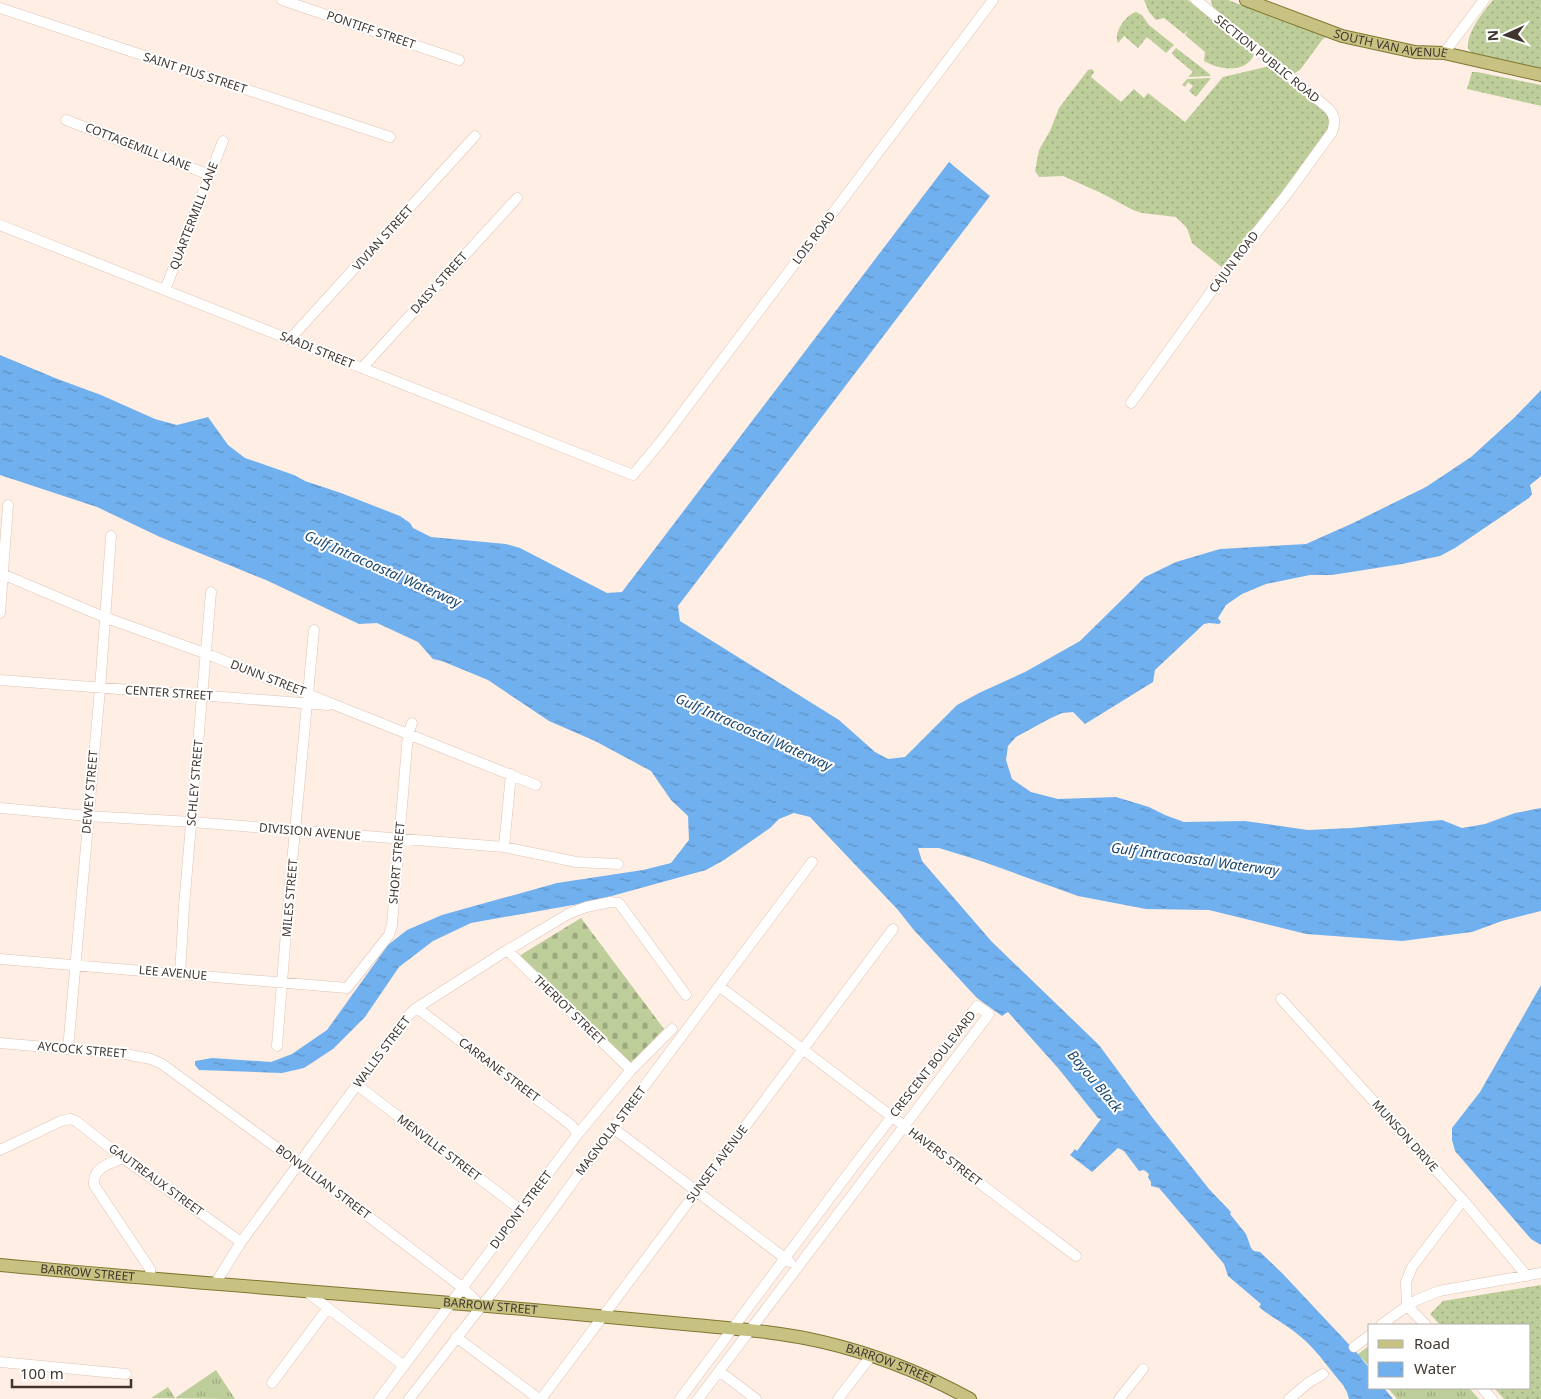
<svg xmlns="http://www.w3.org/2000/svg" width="1541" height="1399" font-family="'Noto Sans',sans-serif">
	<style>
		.grass { fill: url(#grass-dots) }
		.cemetery { fill: url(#cemetery-stones) }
		.park { fill: url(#park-tufts) }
		.water { fill: url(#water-ripples) }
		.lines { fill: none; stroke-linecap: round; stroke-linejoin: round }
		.minor-casing { stroke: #dec3b3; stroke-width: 11 }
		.major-casing { stroke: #7f752e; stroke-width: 14 }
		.minor { stroke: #fff; stroke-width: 10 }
		.major { stroke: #c7c182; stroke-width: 12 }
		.labels { text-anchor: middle; stroke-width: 4; stroke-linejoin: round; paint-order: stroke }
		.street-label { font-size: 12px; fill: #40362f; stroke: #fff }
		.water-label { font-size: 14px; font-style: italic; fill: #19466f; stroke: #fff }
	</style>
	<defs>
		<pattern id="grass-dots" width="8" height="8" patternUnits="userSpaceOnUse" patternTransform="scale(1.25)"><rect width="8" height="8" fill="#bece9a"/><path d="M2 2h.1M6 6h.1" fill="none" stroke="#9ca87e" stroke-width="1.8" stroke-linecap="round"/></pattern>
		<pattern id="cemetery-stones" width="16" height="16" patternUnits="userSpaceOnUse" patternTransform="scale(1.25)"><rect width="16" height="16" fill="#bece9a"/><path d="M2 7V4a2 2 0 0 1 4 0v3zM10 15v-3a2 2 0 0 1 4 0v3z" fill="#9ca87e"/></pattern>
		<pattern id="park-tufts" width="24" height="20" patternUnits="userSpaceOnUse" patternTransform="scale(1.25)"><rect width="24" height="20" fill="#bece9a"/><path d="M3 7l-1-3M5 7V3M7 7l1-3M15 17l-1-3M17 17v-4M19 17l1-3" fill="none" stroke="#9ca87e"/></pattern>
		<pattern id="water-ripples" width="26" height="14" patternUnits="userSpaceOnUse" patternTransform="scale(1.25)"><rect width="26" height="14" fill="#71b0ee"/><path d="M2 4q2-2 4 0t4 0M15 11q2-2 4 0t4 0" fill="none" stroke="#5e90c1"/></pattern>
	</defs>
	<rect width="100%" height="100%" fill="#ffeee4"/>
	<path class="grass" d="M1144,0H1188L1254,55C1245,74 1219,70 1204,61L1205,52L1185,35L1188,30L1184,34L1164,18L1156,20L1149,12Z
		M1211,0H1228L1326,37L1322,40L1300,70L1293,74L1219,14L1212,6Z
		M1493,0H1541V69L1472,53L1468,49C1466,33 1483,12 1493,0Z
		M1136,12L1142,15L1149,25L1174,45L1166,53L1147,37L1138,48L1124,36L1118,43C1113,34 1125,15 1136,12Z
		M1176,48C1182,53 1209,72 1211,76L1188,77L1193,72L1174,56L1172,53Z
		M1270,66L1327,113L1330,116L1331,129L1225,270L1192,243L1187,228L1176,217L1142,213L1133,210L1101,193L1063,176L1039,177L1035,171L1039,150L1050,131L1059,108L1088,70L1092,69L1094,72L1091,77L1121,102L1134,89L1144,98L1148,93L1185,122L1223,77Z
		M1472,72H1477L1541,85V106L1467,89Z
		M1211,78L1196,97L1189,91L1193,86L1188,82L1185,87L1182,85L1187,79Z
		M1541,1285V1399H1504L1494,1388H1530V1325H1440L1430,1314L1443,1301Z"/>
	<path class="cemetery" d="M581,918L664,1029L629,1065L519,956Z"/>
	<path class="park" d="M1370,1345V1367L1358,1354Z
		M216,1370L235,1399L151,1398L168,1387L175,1398Z
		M1388,1388H1469L1479,1399H1397Z"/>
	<path class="water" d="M949,162L990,196L678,606L680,621L839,720L875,752L888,759L905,757L957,705L979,693L1025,672L1080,641L1145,577L1176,562L1220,549L1306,544L1351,524L1426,487L1471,457L1515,417L1541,390V476L1530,485L1532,494L1529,498L1455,548L1440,556L1402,564L1332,575H1310L1266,584L1242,594L1226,605L1218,618L1221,622L1219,624L1209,623L1204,624L1155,670L1153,682L1085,724L1073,712L1062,713L1049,719L1016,737L1008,746L1006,760L1012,779L1031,792L1058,799L1116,797L1149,807L1165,815L1184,822L1245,821L1308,830L1351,828L1442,820L1462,828L1485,824L1515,813L1541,808V911L1502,921L1472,932L1402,941L1306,934L1209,910L1146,909L1078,896L981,861L939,848H918L922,861L992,942L1099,1045L1152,1117L1209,1189L1231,1212L1230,1214L1246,1234L1251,1248L1254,1251L1260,1252L1282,1273L1358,1354L1370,1369V1388H1384L1393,1399H1349L1347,1392L1343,1385C1330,1370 1317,1350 1301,1337C1288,1325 1272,1318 1259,1307L1261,1304L1228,1276L1224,1264L1159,1188L1151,1186V1182L1148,1177L1149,1174L1144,1170L1139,1171L1124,1151L1118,1148L1092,1172L1070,1155L1075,1149L1077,1151L1101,1119L1098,1118L1058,1068L1008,1012L1002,1016L977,998L913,929L898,910L810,817L794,813L779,819L770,828L724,860L706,870L590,902L471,923L433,941L399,967L365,1017L333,1049L304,1068L282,1073L199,1070L195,1065V1061L212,1058L271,1062L292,1054L327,1030L388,945L407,930L442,915L557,883L643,870L671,863L689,840L688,816L671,800L651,771L595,741L549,721L488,680L442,661L433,659L418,642L377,623L359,624L266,580L160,537L97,507L0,475V355L55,378L101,395L155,419L177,425L208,417L228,445L245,458L294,475L305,481L341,493L400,516L410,523L413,528L431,537L506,544L520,548L607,593L622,592Z
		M1541,985V1245L1531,1239L1455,1151L1452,1140V1128L1480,1092Z"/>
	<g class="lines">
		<defs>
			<path id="minor" d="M282,0L459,60
				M0,8L390,137
				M1444,53L1484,0
				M66,120L210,175
				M0,225L633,475L662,440L993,0
				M165,290L223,141
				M290,339L475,136
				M362,368L517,198
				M1131,403L1229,267L1287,194L1332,132C1335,123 1336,117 1329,109L1196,0
				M0,573L104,617L207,654L536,785
				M0,613L8,505
				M0,680L328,705
				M0,808L88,816L192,822L504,847L576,862L618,864
				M504,847L511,774
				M507,950L631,1070
				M0,959L347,988L389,935L392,925L408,734L412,723
				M180,974L184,906L211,592
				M719,986L1076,1256
				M1281,999L1463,1200L1527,1276
				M417,1008L571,1125L576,1131L577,1135
				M0,1043L125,1054L151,1059L162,1064L299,1164L463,1288L481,1306
				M277,1046L289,894L314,630
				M68,1049L100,689L111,536
				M357,1085L521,1210
				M613,1128L790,1262
				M0,1150L61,1121L70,1119L76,1121L123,1158L241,1242
				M123,1158C110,1164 92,1167 94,1185L150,1269L151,1279
				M215,1284L241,1242L407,1017L415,1009L501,954L570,913L586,907L610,902L619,903L686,995
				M307,1292L404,1366
				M1381,1325L1407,1306L1406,1282L1412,1267L1463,1200
				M1426,1325L1407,1306L1417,1300L1439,1291L1541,1273
				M456,1337L539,1399
				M1354,1347L1370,1335
				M0,1362L126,1374
				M719,1371L756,1399
				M272,1383L328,1308
				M1482,1388L1492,1399
				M379,1399L577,1135L631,1070L672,1029
				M409,1399L498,1285L592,1156L812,862
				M541,1399L893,929
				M680,1399L847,1175L977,1006L989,1014L698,1399
				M838,1399L871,1356
				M1119,1399L1143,1369
				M1289,1399L1308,1383L1323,1374"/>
			<g id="major">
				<path id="s1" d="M1246,0L1342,36L1415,52L1444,53L1541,75"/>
				<path id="s2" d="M0,1265C177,1282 355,1294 533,1310C587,1315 641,1320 695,1325C738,1329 781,1332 823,1342C874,1354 923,1373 970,1399"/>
			</g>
		</defs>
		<use href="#minor" class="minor-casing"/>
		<use href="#major" class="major-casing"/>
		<use href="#minor" class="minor"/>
		<use href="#major" class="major"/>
	</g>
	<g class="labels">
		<g class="street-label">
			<text transform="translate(371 30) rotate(19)" y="4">PONTIFF STREET</text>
			<text dy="4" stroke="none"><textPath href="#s1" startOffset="152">SOUTH VAN AVENUE</textPath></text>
			<text transform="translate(1267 59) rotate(39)" y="4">SECTION PUBLIC ROAD</text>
			<text transform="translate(195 73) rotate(18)" y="4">SAINT PIUS STREET</text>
			<text transform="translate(138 147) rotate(21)" y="4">COTTAGEMILL LANE</text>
			<text transform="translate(194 216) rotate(-69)" y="4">QUARTERMILL LANE</text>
			<text transform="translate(383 238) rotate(-48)" y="4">VIVIAN STREET</text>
			<text transform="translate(814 238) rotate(-53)" y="4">LOIS ROAD</text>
			<text transform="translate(1234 262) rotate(-53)" y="4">CAJUN ROAD</text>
			<text transform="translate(439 283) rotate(-48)" y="4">DAISY STREET</text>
			<text transform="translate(317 350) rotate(22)" y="4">SAADI STREET</text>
			<text transform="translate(268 678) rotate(21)" y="4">DUNN STREET</text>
			<text transform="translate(169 693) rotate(4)" y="4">CENTER STREET</text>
			<text transform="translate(195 783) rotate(-85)" y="4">SCHLEY STREET</text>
			<text transform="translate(90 792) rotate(-85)" y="4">DEWEY STREET</text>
			<text transform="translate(310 832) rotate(5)" y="4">DIVISION AVENUE</text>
			<text transform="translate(397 863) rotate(-85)" y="4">SHORT STREET</text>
			<text transform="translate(290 898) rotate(-85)" y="4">MILES STREET</text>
			<text transform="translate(173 973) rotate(5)" y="4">LEE AVENUE</text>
			<text transform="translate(569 1010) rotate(44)" y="4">THERIOT STREET</text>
			<text transform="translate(82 1050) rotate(5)" y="4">AYCOCK STREET</text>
			<text transform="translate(382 1052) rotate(-53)" y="4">WALLIS STREET</text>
			<text transform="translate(933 1064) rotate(-52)" y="4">CRESCENT BOULEVARD</text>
			<text transform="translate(499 1070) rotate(37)" y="4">CARRANE STREET</text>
			<text transform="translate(611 1131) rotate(-53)" y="4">MAGNOLIA STREET</text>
			<text transform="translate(1405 1136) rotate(48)" y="4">MUNSON DRIVE</text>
			<text transform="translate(439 1148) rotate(37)" y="4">MENVILLE STREET</text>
			<text transform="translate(945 1157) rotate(37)" y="4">HAVERS STREET</text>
			<text transform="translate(717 1164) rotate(-53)" y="4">SUNSET AVENUE</text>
			<text transform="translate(156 1180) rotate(36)" y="4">GAUTREAUX STREET</text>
			<text transform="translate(323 1182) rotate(37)" y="4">BONVILLIAN STREET</text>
			<text transform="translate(521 1210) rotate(-53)" y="4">DUPONT STREET</text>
			<text dy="4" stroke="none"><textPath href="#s2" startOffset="88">BARROW STREET</textPath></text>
			<text dy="4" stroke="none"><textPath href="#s2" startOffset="492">BARROW STREET</textPath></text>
			<text dy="4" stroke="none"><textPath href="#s2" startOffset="898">BARROW STREET</textPath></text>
		</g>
		<g class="water-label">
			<text transform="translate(383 569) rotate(24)" y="5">Gulf Intracoastal Waterway</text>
			<text transform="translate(754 732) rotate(24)" y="5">Gulf Intracoastal Waterway</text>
			<text transform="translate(1195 859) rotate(8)" y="5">Gulf Intracoastal Waterway</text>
			<text transform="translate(1095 1081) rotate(50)" y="5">Bayou Black</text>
		</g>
	</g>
	<rect x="1368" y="1324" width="162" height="65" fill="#ffffff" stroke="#b3afac"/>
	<rect x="1378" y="1340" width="25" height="8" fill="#c7c182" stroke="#b3afac"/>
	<text x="1414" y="1349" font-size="15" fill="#40362f">Road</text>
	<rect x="1378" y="1362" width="25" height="15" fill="url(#water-ripples)" stroke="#b3afac"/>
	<text x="1414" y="1374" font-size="15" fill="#40362f">Water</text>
	<g transform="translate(1506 35) rotate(267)" stroke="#ffffff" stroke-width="4" paint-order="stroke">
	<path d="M0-4L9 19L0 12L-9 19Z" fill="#40362f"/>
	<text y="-8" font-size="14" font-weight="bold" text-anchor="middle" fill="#40362f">N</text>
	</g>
	<path d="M12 1379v8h119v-8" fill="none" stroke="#40362f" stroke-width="2.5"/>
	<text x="20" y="1379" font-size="15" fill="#40362f" stroke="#ffffff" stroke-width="4" paint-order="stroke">100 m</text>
</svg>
